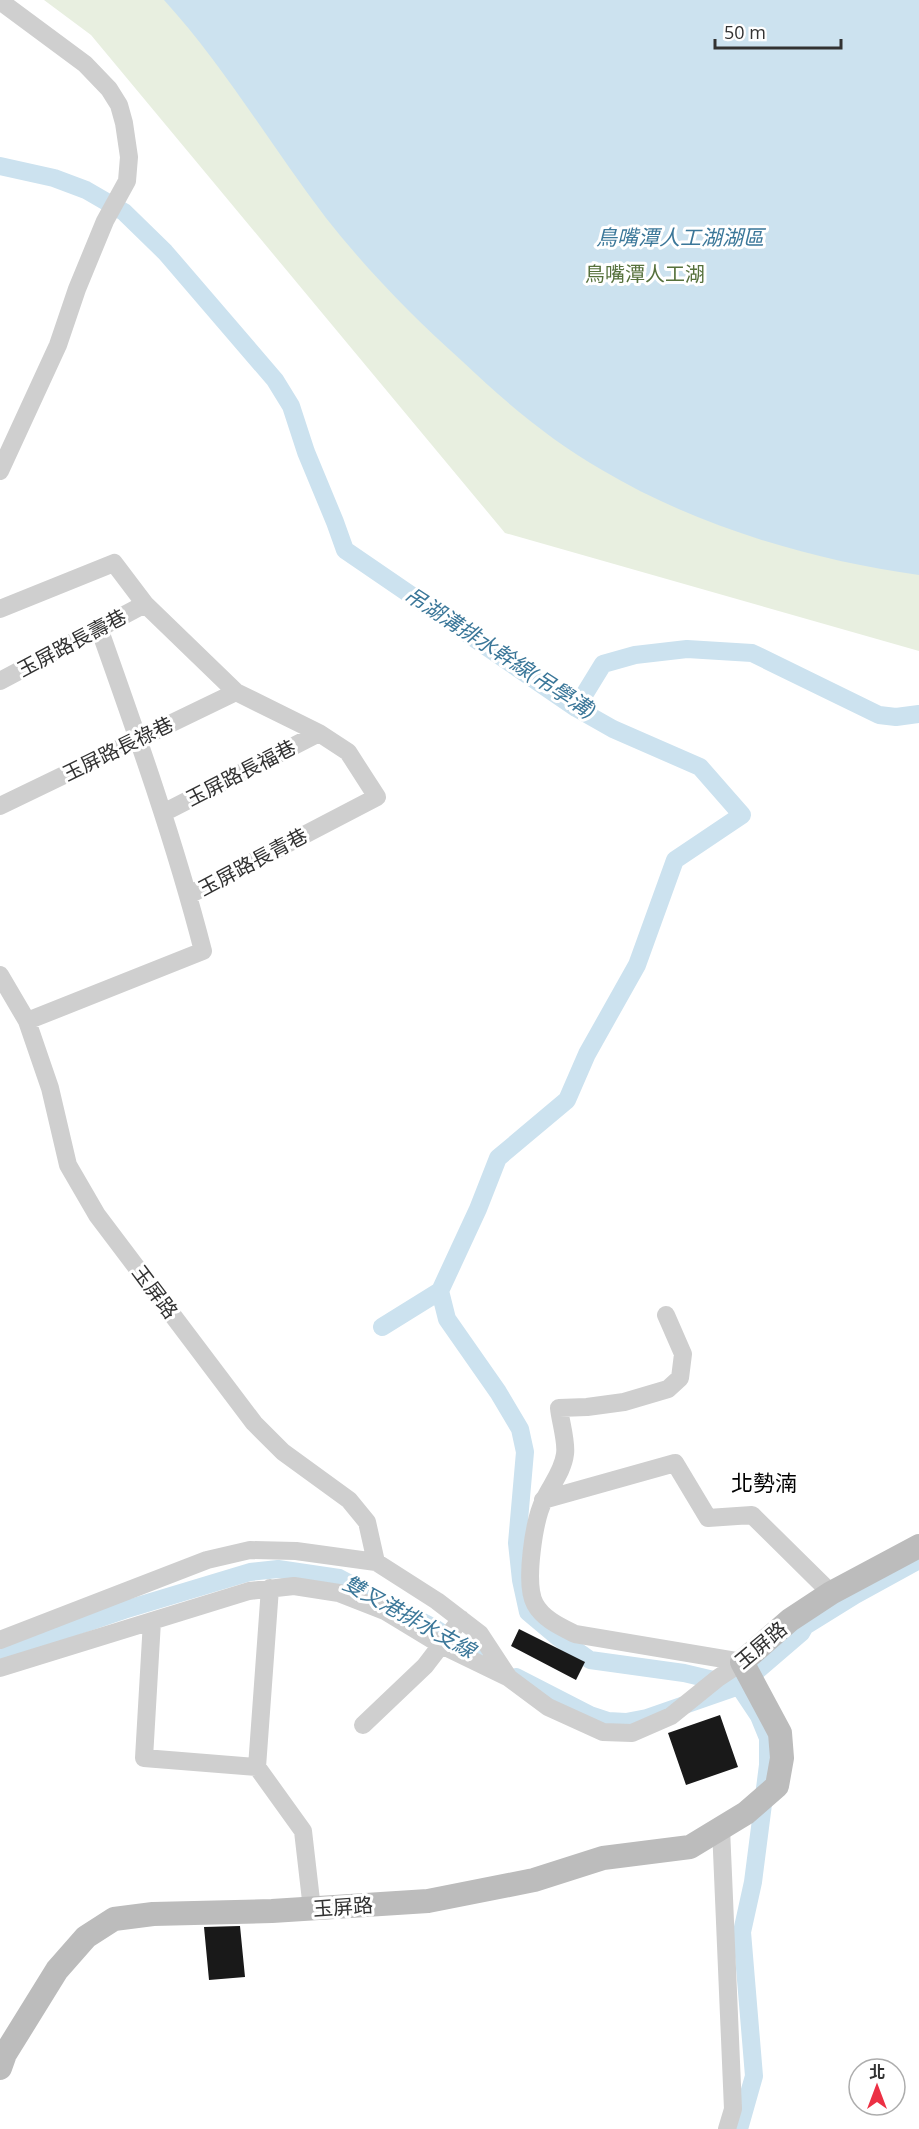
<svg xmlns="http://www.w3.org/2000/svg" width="919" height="2129" font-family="'Open Sans','Noto Sans TC',sans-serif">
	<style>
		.green { fill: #e8efe0 }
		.water { fill: #cce2ef }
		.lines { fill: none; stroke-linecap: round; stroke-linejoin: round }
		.canal { stroke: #cce2ef; stroke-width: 18 }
		.building { fill: #191919 }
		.street { stroke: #cfcfcf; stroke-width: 18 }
		.secondary { stroke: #bcbcbc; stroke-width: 24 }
		.labels { text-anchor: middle; stroke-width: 6; stroke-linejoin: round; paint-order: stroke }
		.park-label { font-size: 20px; fill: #56713c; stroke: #fff }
		.street-label { font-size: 20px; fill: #323232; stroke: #fff }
		.water-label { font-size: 21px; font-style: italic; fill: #3b7799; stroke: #fff }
		.quarter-label { font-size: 22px; fill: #000; stroke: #fff }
	</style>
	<rect width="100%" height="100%" fill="#fff"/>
	<path class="green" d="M44,0H919V651L505,533L91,35Z"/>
	<path class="water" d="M164,0H919V575C811,560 696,526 602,470C550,440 505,402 462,361C413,317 367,270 326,218C271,146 225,67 164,0Z"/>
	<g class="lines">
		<path class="canal" d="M0,166L54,178L86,190L124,212L165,252L275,380L291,406L306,452L335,522L345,550L576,708L613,729L700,767L742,815L675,860L637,965L587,1054L567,1100L498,1158L478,1209L440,1291L382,1327
			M576,708L603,664L635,655L687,649L752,653L879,715L896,717L919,714
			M440,1291L447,1319L498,1392L520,1429L525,1452L517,1543L521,1580L528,1612L559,1638L590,1660L684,1673L739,1686L759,1716L768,1738V1765L753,1882L742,1932L754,2076L739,2129
			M0,1652L124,1610L250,1572L278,1569L339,1578L436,1629L479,1657
			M516,1677L590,1715L608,1721L626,1722L647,1718L739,1686L801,1633L805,1626L855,1595L919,1560"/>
	</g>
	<path class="building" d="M519,1629L585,1662L576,1680L511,1646Z
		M720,1715L738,1767L686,1785L668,1733Z
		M240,1926L245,1977L209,1980L204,1927Z"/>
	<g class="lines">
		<path class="street" d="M0,1L85,64L109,89L119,105L124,123L129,157L127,181L105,221L77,289L58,345L0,471
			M0,609L114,563L145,604L236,692L319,733L348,752L377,797L189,895
			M0,681L145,604
			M0,806L236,692
			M163,813L319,733
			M0,975L27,1021L50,1088L68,1165L97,1215L254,1423L283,1452L349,1500L367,1522L376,1562
			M27,1021L203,951C175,842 137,735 99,628
			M666,1315L683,1354L680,1378L668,1389L624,1402L587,1407L559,1408C560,1420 567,1442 565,1454C563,1471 551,1485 544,1500C534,1520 524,1584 535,1604C543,1619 561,1627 575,1634L742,1662
			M543,1500L675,1463L708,1518L752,1515L831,1593
			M152,1621L144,1758L257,1767L303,1831L312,1909
			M0,1640L207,1560L250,1550L296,1551L376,1562L437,1601L480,1634L509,1678L548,1707L603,1732L632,1733L671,1716L718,1678L742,1662
			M0,1668L249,1591L294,1586L339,1593L385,1611L441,1645L507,1677
			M363,1725L425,1666L461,1619
			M257,1767L270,1588
			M721,1828L733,2109L727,2129"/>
		<path class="secondary" d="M0,2068L5,2054L57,1970L86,1937L114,1919L153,1914L272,1911L428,1901L534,1880L603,1858L690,1847L746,1813L777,1786L782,1758L780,1733L742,1662L790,1620L831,1593L919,1546"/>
	</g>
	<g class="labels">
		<g class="park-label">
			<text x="645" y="281">鳥嘴潭人工湖</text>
		</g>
		<g class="street-label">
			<text transform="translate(72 643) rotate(-28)" y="7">玉屏路長壽巷</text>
			<text transform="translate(118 749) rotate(-26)" y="7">玉屏路長祿巷</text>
			<text transform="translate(241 773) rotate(-27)" y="7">玉屏路長福巷</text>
			<text transform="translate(253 862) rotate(-28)" y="7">玉屏路長青巷</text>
			<text transform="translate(155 1292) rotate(53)" y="7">玉屏路</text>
			<text transform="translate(761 1645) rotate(-40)" y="7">玉屏路</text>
			<text transform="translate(343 1907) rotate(-4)" y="7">玉屏路</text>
		</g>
		<g class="water-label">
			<text x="680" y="245">鳥嘴潭人工湖湖區</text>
			<text transform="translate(500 653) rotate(33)" y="7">吊湖溝排水幹線(吊學溝)</text>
			<text transform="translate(409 1617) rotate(29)" y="7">雙叉港排水支線</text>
		</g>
		<g class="quarter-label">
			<text x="764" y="1491">北勢湳</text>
		</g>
	</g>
	<g transform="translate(877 2087)"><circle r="28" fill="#ffffff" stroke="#adadad" stroke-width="1.5"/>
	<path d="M0-4.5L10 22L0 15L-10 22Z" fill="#ec3044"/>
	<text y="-9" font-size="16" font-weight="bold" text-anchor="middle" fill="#323232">北</text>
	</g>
	<path d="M715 39v9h126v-9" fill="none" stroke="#323232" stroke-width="3"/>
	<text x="724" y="39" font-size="18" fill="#323232" stroke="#ffffff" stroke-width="4.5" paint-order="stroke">50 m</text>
</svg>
